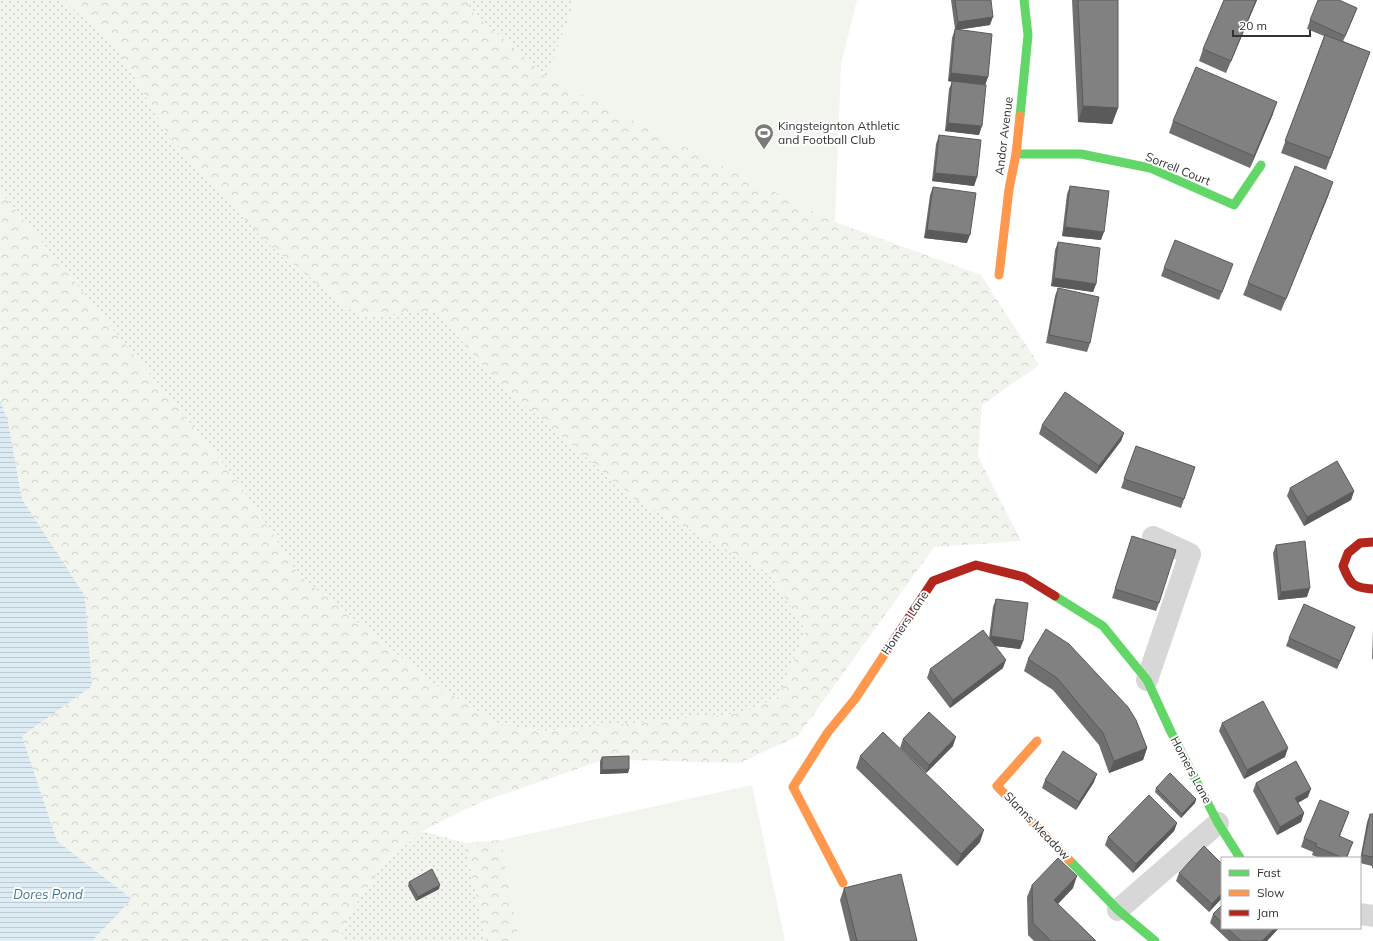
<svg xmlns="http://www.w3.org/2000/svg" width="1373" height="941" font-family="Mulish,sans-serif">
	<style>
		.grass { fill: url(#grass-dots) }
		.forest { fill: url(#forest-crowns) }
		.park { fill: #f1f5ed }
		.water { fill: url(#water-rules) }
		.lines { fill: none; stroke-linecap: round; stroke-linejoin: round }
		.street { stroke: #d7d7d7; stroke-width: 22 }
		.fast { stroke: #63d668; stroke-width: 9 }
		.slow { stroke: #ff974d; stroke-width: 9 }
		.jam { stroke: #b3261e; stroke-width: 9 }
		.wall { fill: #6f6f6f }
		.shaded-wall { fill: #5a5a5a }
		.building { fill: #818181; stroke: #5a5a5a }
		.labels { text-anchor: middle; stroke-width: 4; stroke-linejoin: round; paint-order: stroke }
		.poi-label { font-size: 12px; fill: #333; stroke: #fff; text-anchor: start }
		.street-label { font-size: 12px; fill: #333; stroke: #fff }
		.water-label { font-size: 13px; font-style: italic; fill: #3f7597; stroke: #fff }
	</style>
	<defs>
		<pattern id="grass-dots" width="8" height="8" patternUnits="userSpaceOnUse"><rect width="8" height="8" fill="#f1f5ed"/><path d="M2 2h.1M6 6h.1" fill="none" stroke="#cfd2cc" stroke-width="1.8" stroke-linecap="round"/></pattern>
		<pattern id="forest-crowns" width="20" height="18" patternUnits="userSpaceOnUse"><rect width="20" height="18" fill="#f1f5ed"/><path d="M2 6a3 3 0 1 1 6 0M12 15a3 3 0 1 1 6 0" fill="none" stroke="#cfd2cc"/></pattern>
		<pattern id="water-rules" width="6" height="5" patternUnits="userSpaceOnUse"><rect width="6" height="5" fill="#ddebf3"/><path d="M0 2.5h6" fill="none" stroke="#becad1"/></pattern>
	</defs>
	<rect width="100%" height="100%" fill="#fff"/>
	<path class="grass" d="M0,0H63L116,46L170,138L358,316L437,311L492,377L636,500L769,573L806,630L779,696L744,713L544,731L499,724L434,684L299,575L238,482L0,191Z
		M468,0H575L547,77L468,8Z
		M422,831L465,843L486,941H340L347,916L384,864Z"/>
	<path class="forest" d="M63,0H468V8L547,77L835,222L981,275L1039,365L982,405L978,456L1021,541L934,547L798,736L740,763L628,760L600,761L481,802L422,831L384,864L347,916L340,941H92L132,899L57,841L22,736L92,686L85,596L22,499L8,422L0,400V191L238,482L299,575L434,684L499,724L544,731L744,713L779,696L806,631L769,573L636,500L492,377L437,311L358,316L268,244L170,138L116,46Z
		M501,840L519,941H486L465,843Z"/>
	<path class="park" d="M575,0H857L841,64L835,222L547,77Z
		M752,785L785,941H519L501,840Z"/>
	<path class="water" d="M0,400L8,422L22,499L85,596L92,686L22,736L57,841L132,899L92,941H0Z"/>
	<g class="lines">
		<path class="street" d="M1147,680L1190,554L1153,537
			M1118,910L1218,823
			M1360,914L1373,916"/>
		<path class="fast" d="M1020,116L1028,35L1024,0
			M1016,154H1081L1150,168L1234,205L1261,165
			M1055,596L1103,626L1147,680L1171,732L1218,823L1240,858
			M1069,860L1118,910L1155,941"/>
		<path class="slow" d="M999,275L1009,189L1016,154L1020,116
			M1037,741L997,786L1069,860
			M843,883L793,787L828,732L855,699L888,649"/>
		<path class="jam" d="M1373,542L1360,543L1348,553L1343,566C1350,584 1353,588 1373,589
			M888,649L933,581L976,565L1024,577L1055,596"/>
	</g>
	<path class="wall" d="M951,0H991L990,25L957,30L988,77L985,85L979,135L945,131L949,89L952,82L948,81L952,38L955,29Z
		M1072,0H1118V108L1112,124L1078,122Z
		M1224,0H1257L1226,73L1199,61L1203,49Z
		M1357,8L1343,41L1370,52L1326,170L1281,153L1324,36L1307,29L1310,20Z
		M1273,114L1250,168L1169,133L1173,121Z
		M939,135L977,177L974,186L932,181L936,144Z
		M1070,186L1101,240L1062,236L1067,194Z
		M933,187L967,243L924,238L930,195Z
		M1329,194L1281,311L1243,295L1248,283Z
		M1058,242L1096,284L1093,292L1051,286L1055,250Z
		M1164,268L1230,272L1219,300L1161,276Z
		M1058,288L1090,343L1087,352L1046,343L1055,296Z
		M1042,425L1124,433L1121,441L1096,474L1039,434Z
		M1136,446L1195,467L1181,508L1121,488Z
		M1290,488L1354,491L1351,500L1304,526L1287,496Z
		M1132,536L1159,603L1156,611L1112,598Z
		M1276,545L1307,597L1278,600L1273,553Z
		M996,599L1023,641L1020,649L995,646L1003,668L950,708L927,678L930,669L989,638L993,607Z
		M1355,627L1337,669L1286,646L1289,638Z
		M1373,630V659H1372Z
		M1028,659L1136,720L1147,748L1143,760L1109,773L1099,745L1053,690L1024,671Z
		M1222,723L1285,757L1244,779L1219,731Z
		M903,739L953,746L926,773L900,748Z
		M860,756L980,842L957,866L856,768Z
		M602,757L629,769L628,773L600,774V761Z
		M1045,780L1094,782L1076,810L1042,788Z
		M1256,783L1308,797L1298,803L1304,813L1301,822L1277,835L1253,791Z
		M1156,788L1196,799L1195,803L1181,818L1155,792Z
		M1349,812L1340,836L1350,850L1347,858H1320L1312,855L1313,852L1301,847L1304,838Z
		M1370,814H1373V868H1372V866L1360,863V860L1367,822Z
		M1177,823L1174,831L1133,873L1105,845L1108,837Z
		M1179,873L1222,898L1209,912L1176,881Z
		M409,882L439,889L416,901L408,886Z
		M1032,885L1073,888L1058,904L1096,941H1034L1028,935L1027,897Z
		M844,888L917,941H850L840,900Z
		M1222,905V928H1279L1267,941H1229L1210,923L1213,914Z"/>
	<path class="shaded-wall" d="M1256,0H1257L1226,73L1231,61Z
		M1357,8L1354,16L1342,44L1345,36Z
		M993,17L990,25L955,30L958,22Z
		M951,73L988,77L985,85L948,81Z
		M1277,102L1273,114L1250,168L1254,156Z
		M1083,106L1118,108L1112,124L1078,122Z
		M948,123L982,126L979,135L945,131Z
		M935,173L977,177L974,186L932,181Z
		M1333,182L1329,194L1281,311L1286,299Z
		M1065,227L1104,232L1101,240L1062,236Z
		M927,230L970,235L967,243L924,238Z
		M1054,278L1096,284L1093,292L1051,286Z
		M1124,433L1121,441L1096,474L1099,466Z
		M1354,491L1351,500L1304,526L1307,517Z
		M1310,588L1307,597L1278,600L1281,592Z
		M1355,627L1352,635L1337,669L1340,661Z
		M991,636L1023,641L1020,649L988,645Z
		M1006,660L1003,668L950,708L953,700Z
		M956,737L953,746L926,773L929,765Z
		M1147,748L1143,760L1109,773L1114,761Z
		M1288,748L1285,757L1244,779L1247,770Z
		M629,769L628,773L600,774L602,770Z
		M1097,774L1094,782L1076,810L1079,802Z
		M1311,789L1308,797L1292,806L1295,798Z
		M1196,799L1195,803L1181,818L1182,814Z
		M1304,813L1301,822L1277,835L1280,827Z
		M1177,823L1174,831L1133,873L1136,864Z
		M984,830L980,842L957,866L961,854Z
		M1077,876L1073,888L1050,912L1054,900Z
		M440,885L439,889L416,901L418,897Z
		M1222,893V898L1209,912L1212,904Z
		M1275,928H1279L1267,941H1262Z"/>
	<path class="building" d="M955,0H991L993,17L958,22Z
		M1078,0H1118V108L1083,106Z
		M1224,0H1256L1231,61L1203,49Z
		M1318,0H1339L1357,8L1345,36L1310,20Z
		M955,29L992,34L988,77L951,73Z
		M1325,35L1370,52L1330,158L1285,141Z
		M1196,67L1277,102L1254,156L1173,121Z
		M952,81L986,85L982,126L948,123Z
		M939,135L981,140L977,177L935,173Z
		M1295,166L1333,182L1286,299L1248,283Z
		M1070,186L1109,191L1104,232L1065,227Z
		M933,187L976,193L970,235L927,230Z
		M1175,240L1233,264L1222,292L1164,268Z
		M1058,242L1100,248L1096,284L1054,278Z
		M1058,288L1099,297L1090,343L1049,335Z
		M1065,392L1124,433L1099,466L1042,425Z
		M1136,446L1195,467L1184,499L1124,479Z
		M1337,461L1354,491L1307,517L1290,488Z
		M1132,536L1176,550L1159,603L1115,589Z
		M1305,541L1310,588L1281,592L1276,545Z
		M996,599L1028,603L1023,641L991,636Z
		M1304,604L1355,627L1340,661L1289,638Z
		M1046,629L1069,644L1128,707L1136,720L1147,748L1114,761L1103,733L1057,678L1028,659Z
		M983,630L1006,660L953,700L930,669Z
		M1263,701L1288,748L1247,770L1222,723Z
		M929,712L956,737L929,765L903,739Z
		M883,732L984,830L961,854L860,756Z
		M1063,751L1097,774L1079,802L1045,780Z
		M629,756V769L602,770V757Z
		M1296,761L1311,789L1295,798L1304,813L1280,827L1256,783Z
		M1170,773L1196,799L1182,814L1156,788Z
		M1149,795L1177,823L1136,864L1108,837Z
		M1320,800L1349,812L1339,836L1353,842L1346,858H1343L1315,846L1317,844L1304,838Z
		M1370,814H1373V857L1362,855Z
		M1204,846L1222,864V893L1212,904L1179,873Z
		M1058,858L1077,876L1054,900L1096,941H1051L1033,923L1032,885Z
		M432,869L440,885L418,897L409,882Z
		M901,874L917,941H857L844,888Z
		M1222,905V923L1213,914Z
		M1227,928H1275L1262,941H1241Z"/>
	<defs>
		<symbol id="stadium-pin" viewBox="-11 -11 22 30"><path d="M0 17L-7.5 6A9.5 9.5 0 1 1 7.5 6Z" fill="#7a7a7a" stroke="#fff"/><path d="M0-5a6.5 5 0 1 0 0 10a6.5 5 0 1 0 0-10ZM-3.5-1.8h7v3.6h-7Z" fill="#fff"/></symbol>
	</defs>
	<g fill-rule="evenodd">
		<use href="#stadium-pin" x="753" y="122" width="22" height="30"/>
	</g>
	<g class="labels">
		<g class="poi-label">
			<text x="778" y="130">Kingsteignton Athletic<tspan x="778" dy="14">and Football Club</tspan></text>
		</g>
		<g class="street-label">
			<text transform="translate(1004 136) rotate(-83)" y="4">Andor Avenue</text>
			<text transform="translate(1178 169) rotate(22)" y="4">Sorrell Court</text>
			<text transform="translate(905 623) rotate(-56)" y="4">Homers Lane</text>
			<text transform="translate(1191 770) rotate(62)" y="4">Homers Lane</text>
			<text transform="translate(1037 826) rotate(46)" y="4">Slanns Meadow</text>
		</g>
		<g class="water-label">
			<text x="48" y="899">Dores Pond</text>
		</g>
	</g>
	<rect x="1221" y="857" width="140" height="72" fill="#ffffff" stroke="#adadad"/>
	<rect x="1229" y="870" width="20" height="6" fill="#63d668" stroke="#adadad"/>
	<text x="1257" y="877" font-size="12" fill="#333333">Fast</text>
	<rect x="1229" y="890" width="20" height="6" fill="#ff974d" stroke="#adadad"/>
	<text x="1257" y="897" font-size="12" fill="#333333">Slow</text>
	<rect x="1229" y="910" width="20" height="6" fill="#b3261e" stroke="#adadad"/>
	<text x="1257" y="917" font-size="12" fill="#333333">Jam</text>
	<path d="M1233 30v6h77v-6" fill="none" stroke="#333333" stroke-width="2"/>
	<text x="1239" y="30" font-size="12" fill="#333333" stroke="#ffffff" stroke-width="3" paint-order="stroke">20 m</text>
</svg>
